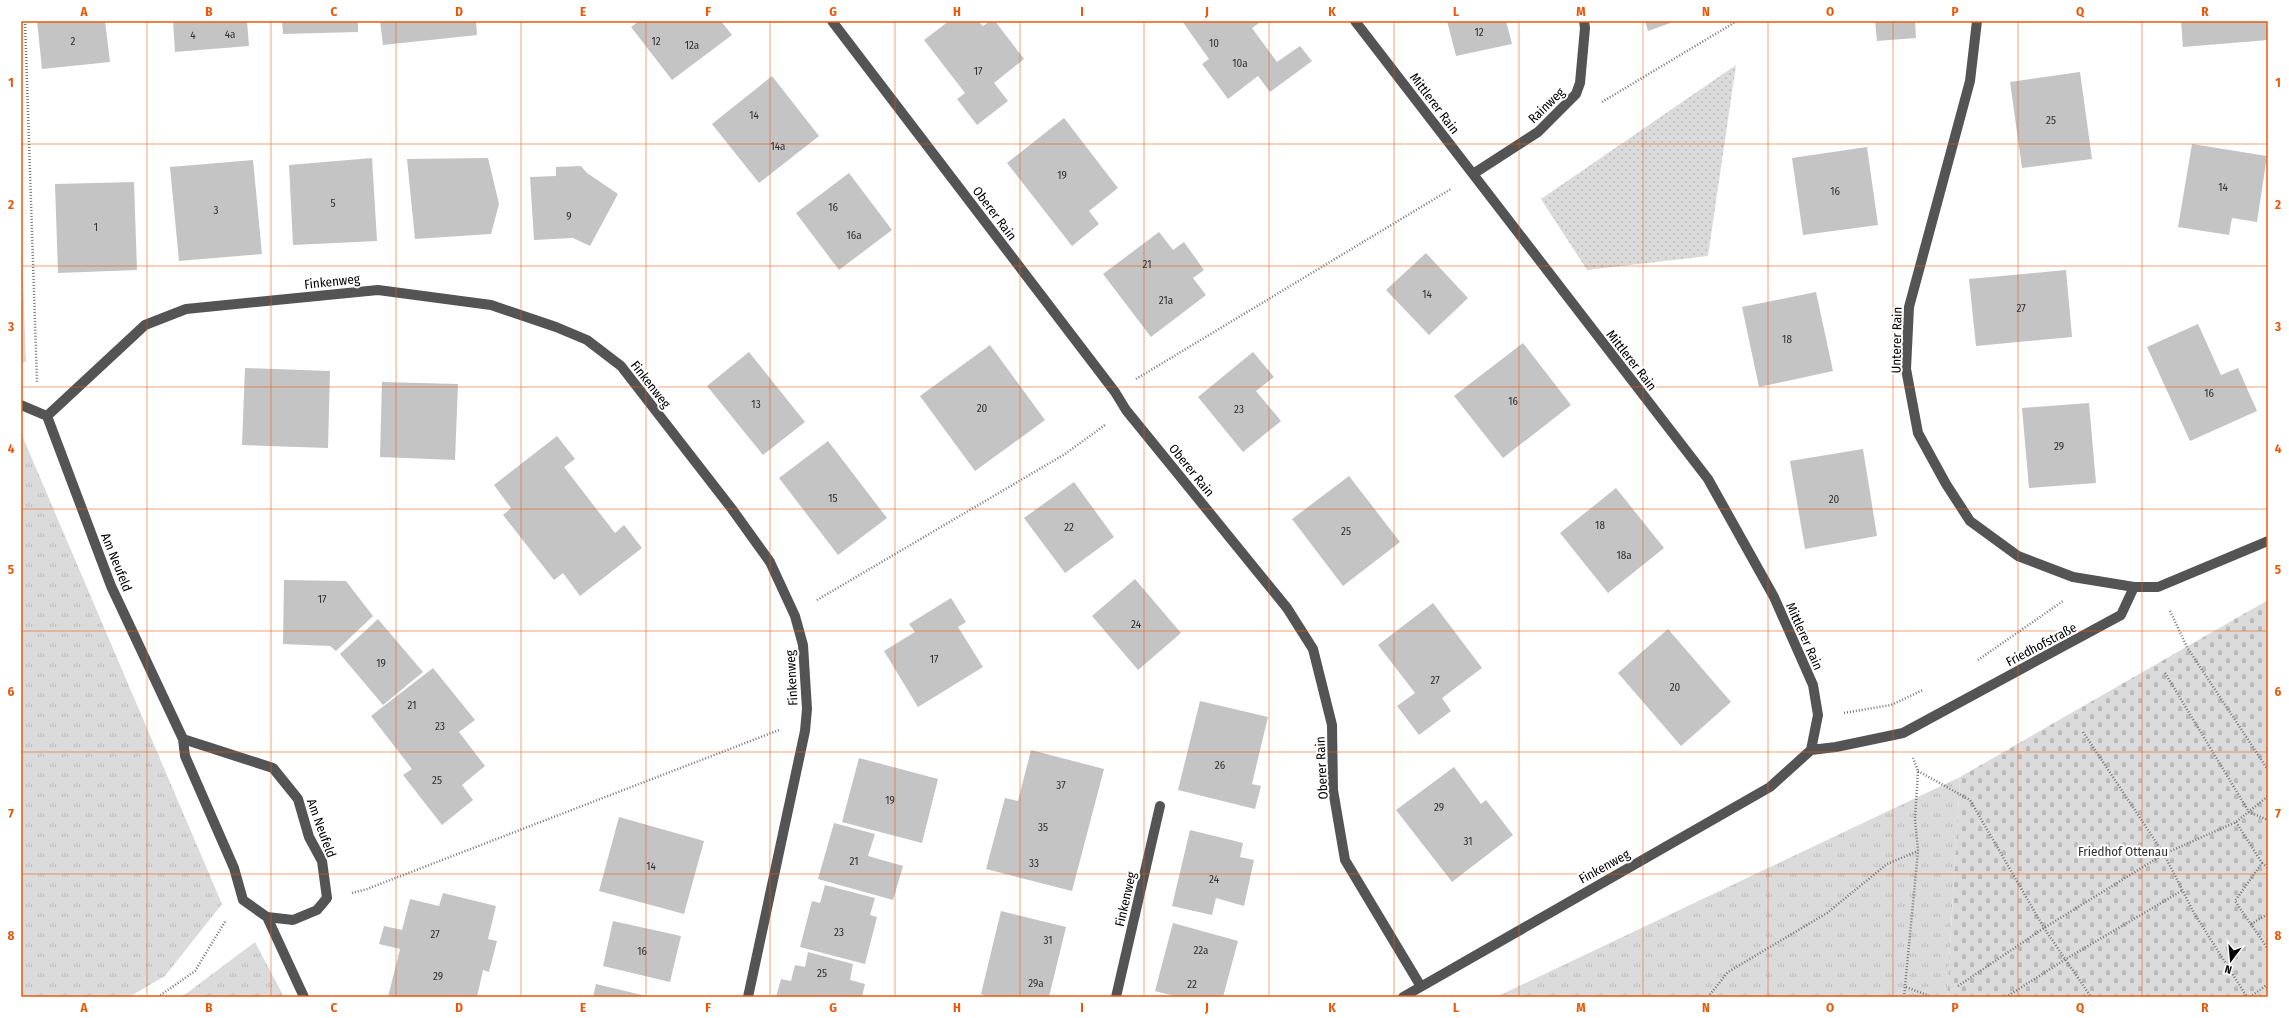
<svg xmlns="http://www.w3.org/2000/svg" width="2289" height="1018" font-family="'Fira Sans Condensed',sans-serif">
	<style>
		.grass { fill: url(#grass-tufts) }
		.cemetery { fill: url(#cemetery-stones) }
		.park { fill: url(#park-dots) }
		.building { fill: #c4c4c4 }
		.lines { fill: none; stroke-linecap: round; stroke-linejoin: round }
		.path { stroke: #767676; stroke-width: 2.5; stroke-dasharray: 1 2; stroke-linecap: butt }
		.minor { stroke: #545454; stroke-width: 10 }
		.grid { fill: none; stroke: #e8590c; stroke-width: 1; stroke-opacity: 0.55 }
		.labels { text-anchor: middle; stroke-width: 4; stroke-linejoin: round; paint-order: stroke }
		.number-label { font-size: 11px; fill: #313131 }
		.street-label { font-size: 13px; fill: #000; stroke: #fff }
		.park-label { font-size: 13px; fill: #323232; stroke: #fff }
		.neatline { fill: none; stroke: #e8590c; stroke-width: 1.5 }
		.grid-label { font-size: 13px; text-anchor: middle; font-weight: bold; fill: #e8590c }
	</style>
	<defs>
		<pattern id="grass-tufts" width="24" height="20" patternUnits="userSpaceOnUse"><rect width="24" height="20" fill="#dbdbdb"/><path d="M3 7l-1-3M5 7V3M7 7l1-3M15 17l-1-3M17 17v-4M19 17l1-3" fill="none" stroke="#bababa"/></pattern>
		<pattern id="cemetery-stones" width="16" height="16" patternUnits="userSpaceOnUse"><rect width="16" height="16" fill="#dbdbdb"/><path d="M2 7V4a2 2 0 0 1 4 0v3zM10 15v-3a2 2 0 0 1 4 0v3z" fill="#bababa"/></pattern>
		<pattern id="park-dots" width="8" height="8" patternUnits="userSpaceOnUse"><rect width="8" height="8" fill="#dbdbdb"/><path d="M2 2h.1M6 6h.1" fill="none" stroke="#bababa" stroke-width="1.8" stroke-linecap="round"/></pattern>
	</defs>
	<rect width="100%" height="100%" fill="#fff"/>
	<path class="grass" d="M21,223L26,362L21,363Z
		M21,433L222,904L165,976L129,997H21Z
		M1960,777L1947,997H1496Z
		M255,942L284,997H180L187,993Z"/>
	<path class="cemetery" d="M2268,600V997H1947L1960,777Z"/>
	<path class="park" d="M1736,65L1708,256L1587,270L1541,199Z"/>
	<path class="building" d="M37,21H105L110,62L42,69Z
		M173,21H247L249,46L175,52Z
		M282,21H358V32L283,34Z
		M380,21H476L477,35L383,45Z
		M639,21H721L732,35L672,80L631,27Z
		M949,21H978L983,26L990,21H995L1024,59L994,83L1008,101L977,125L957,99L965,93L924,40Z
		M1182,21H1258L1259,23L1252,28L1277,62L1300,46L1312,61L1270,92L1258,76L1228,99L1202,64L1209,59Z
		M1447,21H1506L1512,44L1456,56Z
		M1645,21H1676L1648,31Z
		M1875,21H1915L1916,38L1877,41Z
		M2181,21H2266L2268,40L2183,47Z
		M2080,72L2092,159L2022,168L2010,82Z
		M772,76L819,136L759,183L712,124Z
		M1064,118L1118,188L1089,211L1099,224L1072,246L1007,163Z
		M2192,144L2267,156L2257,222L2232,218L2229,235L2178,227Z
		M1867,147L1878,225L1803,235L1792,158Z
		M372,158L377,241L293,245L289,165Z
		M488,158L499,204L491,234L415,239L407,159Z
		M253,160L262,254L179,261L170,167Z
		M581,166L587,173L618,194L590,246L573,238L534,240L530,177L556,176V167Z
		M849,173L892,230L839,270L796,213Z
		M134,182L137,270L58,273L55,184Z
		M1159,232L1173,250L1184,242L1204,270L1193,278L1206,295L1151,337L1103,274Z
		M1426,253L1468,298L1429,335L1386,290Z
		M2066,270L2072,337L1976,346L1969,279Z
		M1816,292L1833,371L1759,387L1742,307Z
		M2198,324L2221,375L2238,368L2257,411L2190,441L2147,347Z
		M1523,343L1571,405L1503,458L1454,396Z
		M990,345L1045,420L975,471L920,396Z
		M749,352L805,422L763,455L707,386Z
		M1253,352L1274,377L1256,391L1281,421L1243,452L1198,397Z
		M245,368L330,371L328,448L242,445Z
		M382,382L458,384L455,460L380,457Z
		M2089,403L2096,483L2029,488L2022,408Z
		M557,436L575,459L564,467L615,533L624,525L642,548L580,596L563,573L554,580L536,557L503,515L511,508L494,485Z
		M828,441L887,518L838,555L779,478Z
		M1863,449L1877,536L1805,549L1790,461Z
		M1349,476L1400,542L1343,586L1292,519Z
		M1074,482L1114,537L1065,573L1024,518Z
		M1616,488L1664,548L1608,593L1560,533Z
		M1135,579L1181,633L1138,670L1092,616Z
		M284,580L346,581L373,616L336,651L330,646L283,644Z
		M951,598L966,622L958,627L983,667L918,707L884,651L915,632L909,624Z
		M1433,603L1482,668L1442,698L1451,711L1419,735L1397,706L1415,693L1378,645Z
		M378,619L423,672L383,705L340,654Z
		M1668,629L1731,702L1681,746L1618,673Z
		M433,668L475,720L459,732L485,766L462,785L473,800L442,825L403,775L412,769L371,716Z
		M1200,701L1268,717L1252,784L1261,786L1255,809L1178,790Z
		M1031,750L1104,769L1072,891L986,869L1005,798L1018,801Z
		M859,758L938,779L922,843L842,822Z
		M1454,767L1481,804L1486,800L1513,835L1452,882L1396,810Z
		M619,817L704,841L684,914L599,891Z
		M834,823L875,834L868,856L903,866L893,900L818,879Z
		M1190,830L1243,843L1240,857L1254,860L1244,906L1216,898L1212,915L1172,906Z
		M825,885L875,898L870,915L877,917L865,964L800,947L812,901L820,903Z
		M443,893L496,906L488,939L497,941L489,972L483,970L477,997H388L400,949L379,944L384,926L402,930L410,899L439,906Z
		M1001,911L1066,927L1049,997H988L981,994Z
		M613,921L681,936L670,982L603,966Z
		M1173,923L1238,941L1223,997H1178L1155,991Z
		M808,952L853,964L850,980L865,984L862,997H776L781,979L791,981L795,965L805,967Z
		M596,984L646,996V997H593Z"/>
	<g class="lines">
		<path class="path" d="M25,21L37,382
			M1602,102L1737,21
			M1136,379L1451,189
			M817,600L1065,454L1105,425
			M2170,611L2187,647L2268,770
			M1978,660L2063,601
			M2165,673L2249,812L2268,820
			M1844,713L1891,705L1923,690
			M2083,732L2164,854L2194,913L2247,997
			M1918,771L1970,800L2044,928L2091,997
			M2236,822L2262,863L2235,901L2268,949
			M2262,863L2268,868
			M352,893L367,889L779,730
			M2251,924L2268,914
			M1958,986L2044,928L2164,854L2236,822L2268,796
			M1906,987L1932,997
			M158,997L195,971L226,920
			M1708,997L1728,972L1827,913L1887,864L1918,851
			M1904,997L1918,851L1915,819L1918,771L1913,758
			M2006,997L2066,959L2183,890
			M2250,997L2268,984"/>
		<path class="minor" d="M832,21L1115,392L1126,410L1287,608L1313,649L1332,725L1333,790L1345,860L1420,985
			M1355,21L1708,479L1774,597L1813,685L1818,715L1811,750
			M1977,21L1970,81L1909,307L1906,369L1918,433L1946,484L1970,521L2018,556L2073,577L2134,587
			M1473,174L1538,132L1576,94L1580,83L1585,28L1584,21
			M21,405L47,416L111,586L183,739L185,756L234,868L243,900L267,917L293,920L317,910L327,898L322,861L309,837L298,799L273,768L183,739
			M47,416L145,325L186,309L378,290L491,305L556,327L587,340L621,366L732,509L770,562L795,616L803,645L807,709L805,731L748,997
			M1811,750L1836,747L1903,733L2121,615L2134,587H2158L2268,541
			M267,917L304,997
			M1116,997L1160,806
			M1403,997L1770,787L1811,750"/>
	</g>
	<path class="grid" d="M147,21V997M271,21V997M396,21V997M521,21V997M646,21V997M770,21V997M895,21V997M1020,21V997M1144,21V997M1269,21V997M1394,21V997M1519,21V997M1643,21V997M1768,21V997M1893,21V997M2018,21V997M2142,21V997M21,144H2268M21,266H2268M21,387H2268M21,509H2268M21,631H2268M21,752H2268M21,874H2268"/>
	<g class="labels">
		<g class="number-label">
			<text x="1479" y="36">12</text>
			<text x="230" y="38">4a</text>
			<text x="193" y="39">4</text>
			<text x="73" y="45">2</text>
			<text x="656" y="45">12</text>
			<text x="1214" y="47">10</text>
			<text x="692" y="49">12a</text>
			<text x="1240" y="67">10a</text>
			<text x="978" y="75">17</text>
			<text x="754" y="119">14</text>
			<text x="2051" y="124">25</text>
			<text x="778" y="150">14a</text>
			<text x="1062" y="179">19</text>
			<text x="2223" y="191">14</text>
			<text x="1835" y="195">16</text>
			<text x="333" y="207">5</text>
			<text x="833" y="211">16</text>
			<text x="216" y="214">3</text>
			<text x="569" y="220">9</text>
			<text x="96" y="231">1</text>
			<text x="854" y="239">16a</text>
			<text x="1147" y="268">21</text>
			<text x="1427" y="298">14</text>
			<text x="1166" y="304">21a</text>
			<text x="2021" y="312">27</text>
			<text x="1787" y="343">18</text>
			<text x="2209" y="397">16</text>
			<text x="1513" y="405">16</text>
			<text x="756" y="408">13</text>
			<text x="982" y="412">20</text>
			<text x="1239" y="413">23</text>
			<text x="2059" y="450">29</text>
			<text x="833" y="502">15</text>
			<text x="1834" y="503">20</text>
			<text x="1600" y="529">18</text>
			<text x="1069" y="531">22</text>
			<text x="1346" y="535">25</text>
			<text x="1624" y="559">18a</text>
			<text x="322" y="603">17</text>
			<text x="1136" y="628">24</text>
			<text x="934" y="663">17</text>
			<text x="381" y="667">19</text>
			<text x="1435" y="684">27</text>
			<text x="1675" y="691">20</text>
			<text x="412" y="709">21</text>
			<text x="440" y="730">23</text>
			<text x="1220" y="769">26</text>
			<text x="437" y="784">25</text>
			<text x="1061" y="789">37</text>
			<text x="890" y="804">19</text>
			<text x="1439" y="811">29</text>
			<text x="1043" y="831">35</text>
			<text x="1468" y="845">31</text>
			<text x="854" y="865">21</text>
			<text x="1034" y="867">33</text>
			<text x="651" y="870">14</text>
			<text x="1214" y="883">24</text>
			<text x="839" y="936">23</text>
			<text x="435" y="938">27</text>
			<text x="1048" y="944">31</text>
			<text x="1201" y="954">22a</text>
			<text x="642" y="955">16</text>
			<text x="822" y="977">25</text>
			<text x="438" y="980">29</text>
			<text x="1036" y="987">29a</text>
			<text x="1192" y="988">22</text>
		</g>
		<g class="street-label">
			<text transform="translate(1435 103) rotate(53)" y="5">Mittlerer Rain</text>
			<text transform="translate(1546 105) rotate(-44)" y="5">Rainweg</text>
			<text transform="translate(995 213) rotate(53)" y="5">Oberer Rain</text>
			<text transform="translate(332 281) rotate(-6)" y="5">Finkenweg</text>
			<text transform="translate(1896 340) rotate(-89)" y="5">Unterer Rain</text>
			<text transform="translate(1632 360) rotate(52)" y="5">Mittlerer Rain</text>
			<text transform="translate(651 384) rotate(52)" y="5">Finkenweg</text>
			<text transform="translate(1192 470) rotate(51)" y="5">Oberer Rain</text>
			<text transform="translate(117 562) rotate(68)" y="5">Am Neufeld</text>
			<text transform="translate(1805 636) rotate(66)" y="5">Mittlerer Rain</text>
			<text transform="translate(2041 644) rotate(-28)" y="5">Friedhofstraße</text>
			<text transform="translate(791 678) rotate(-93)" y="5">Finkenweg</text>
			<text transform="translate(1321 768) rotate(-93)" y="5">Oberer Rain</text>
			<text transform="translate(322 828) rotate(70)" y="5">Am Neufeld</text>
			<text transform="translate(1604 866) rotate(-29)" y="5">Finkenweg</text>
			<text transform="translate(1125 899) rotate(-77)" y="5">Finkenweg</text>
		</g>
		<g class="park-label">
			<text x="2123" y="856">Friedhof Ottenau</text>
		</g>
	</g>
	<rect width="2289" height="1018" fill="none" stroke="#ffffff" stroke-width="44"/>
	<g transform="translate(2231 960) rotate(196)" stroke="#ffffff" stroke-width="3" paint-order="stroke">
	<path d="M0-3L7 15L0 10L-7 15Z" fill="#000000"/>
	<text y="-6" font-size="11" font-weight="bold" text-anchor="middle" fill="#000000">N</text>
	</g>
	<rect x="22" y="22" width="2245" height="974" class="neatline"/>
	<g class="grid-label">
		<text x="84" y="16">A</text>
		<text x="209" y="16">B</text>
		<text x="334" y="16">C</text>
		<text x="459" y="16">D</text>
		<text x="583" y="16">E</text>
		<text x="708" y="16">F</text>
		<text x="833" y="16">G</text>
		<text x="957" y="16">H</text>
		<text x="1082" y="16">I</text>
		<text x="1207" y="16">J</text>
		<text x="1332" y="16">K</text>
		<text x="1456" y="16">L</text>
		<text x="1581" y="16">M</text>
		<text x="1706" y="16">N</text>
		<text x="1830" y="16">O</text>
		<text x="1955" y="16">P</text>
		<text x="2080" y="16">Q</text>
		<text x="2205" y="16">R</text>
		<text x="11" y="87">1</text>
		<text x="2278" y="87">1</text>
		<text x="11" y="209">2</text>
		<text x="2278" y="209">2</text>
		<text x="11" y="331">3</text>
		<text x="2278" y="331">3</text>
		<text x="11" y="453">4</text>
		<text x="2278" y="453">4</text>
		<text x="11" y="574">5</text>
		<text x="2278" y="574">5</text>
		<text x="11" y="696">6</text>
		<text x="2278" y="696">6</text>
		<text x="11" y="818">7</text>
		<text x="2278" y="818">7</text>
		<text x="11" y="940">8</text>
		<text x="2278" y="940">8</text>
		<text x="84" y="1012">A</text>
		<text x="209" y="1012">B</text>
		<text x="334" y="1012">C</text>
		<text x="459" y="1012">D</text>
		<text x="583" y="1012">E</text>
		<text x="708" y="1012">F</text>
		<text x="833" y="1012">G</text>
		<text x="957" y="1012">H</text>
		<text x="1082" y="1012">I</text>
		<text x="1207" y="1012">J</text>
		<text x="1332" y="1012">K</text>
		<text x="1456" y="1012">L</text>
		<text x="1581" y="1012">M</text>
		<text x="1706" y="1012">N</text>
		<text x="1830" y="1012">O</text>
		<text x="1955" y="1012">P</text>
		<text x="2080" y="1012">Q</text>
		<text x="2205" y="1012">R</text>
	</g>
</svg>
